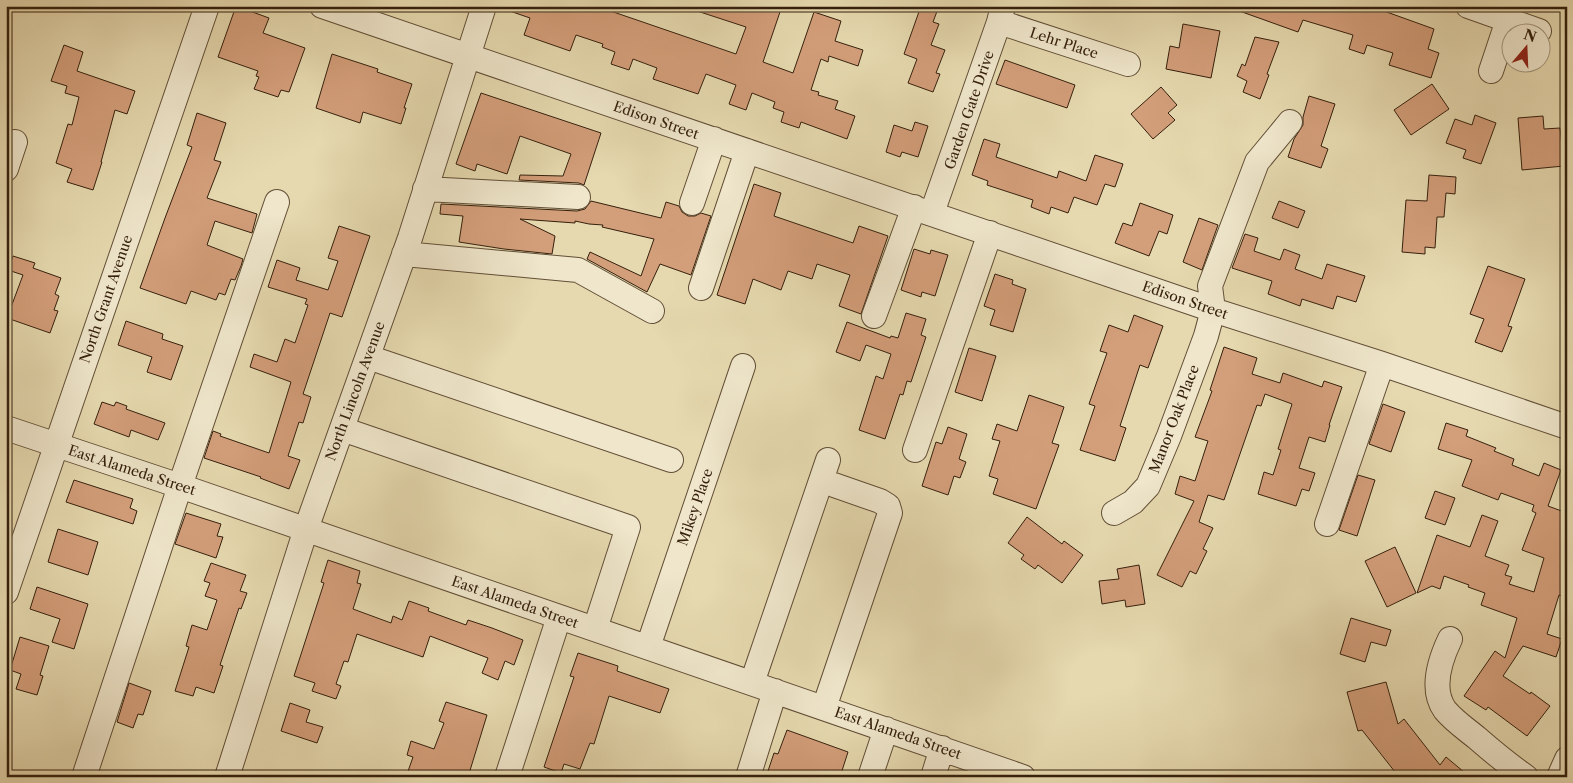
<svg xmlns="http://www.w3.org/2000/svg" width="1573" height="783" font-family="'Libre Caslon Text',serif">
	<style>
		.building { fill: #d39e7a; stroke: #35200d }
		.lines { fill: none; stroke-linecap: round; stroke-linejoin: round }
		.minor-casing { stroke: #614e36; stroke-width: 26 }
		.minor { stroke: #efe6cb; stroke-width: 24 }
		.labels { text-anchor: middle; stroke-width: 4; stroke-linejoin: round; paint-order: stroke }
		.street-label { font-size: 14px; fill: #35200d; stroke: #efe6cb }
	</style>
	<rect width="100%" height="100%" fill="#e6d9af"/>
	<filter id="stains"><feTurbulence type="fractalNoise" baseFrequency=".004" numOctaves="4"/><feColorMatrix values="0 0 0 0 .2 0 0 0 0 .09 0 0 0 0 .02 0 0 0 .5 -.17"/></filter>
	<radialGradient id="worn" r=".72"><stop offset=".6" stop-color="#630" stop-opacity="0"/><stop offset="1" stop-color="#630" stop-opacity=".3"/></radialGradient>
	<path class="building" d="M236,6L269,18L263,33L305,48L289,92L281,90L278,97L254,89L259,77L256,76L258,71L218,57Z
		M501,6H596L736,54L746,27L691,9V6H782L763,62L793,73L814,12L841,21L835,41L863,50L858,66L829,56L828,62L821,59L811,90L819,92L818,95L838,101L835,109L855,116L847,139L801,122L799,128L781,122L784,112L773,108L775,102L752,93L746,110L729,104L736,85L706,74L698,94L653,79L657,68L633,59L629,70L611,64L615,52L602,47L603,44L576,35L570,51L524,35L530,18L501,8Z
		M921,6H939L933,22L939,24L931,45L945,50L936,73L940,74L933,92L908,83L917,59L904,54Z
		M1231,6H1370L1434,29L1428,49L1439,53L1431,78L1389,65L1393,53L1367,45L1364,54L1349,49L1353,35L1303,20L1298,32L1231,8Z
		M1183,24L1220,31L1211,78L1166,69L1170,46L1179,48Z
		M1255,37L1279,42L1267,74L1269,75L1260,99L1243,92L1247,81L1237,76L1242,64L1245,66Z
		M64,45L83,52L77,71L135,91L127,114L115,110L101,162H102L93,190L67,182L72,169L56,163L68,124L72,125L79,97L65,93L67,86L51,81Z
		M332,54L378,69L377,72L412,84L404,108H406L401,124L363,112L360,123L316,108Z
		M1005,60L1075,85L1067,108L996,84Z
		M1432,84L1449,109L1411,135L1394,110Z
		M1161,87L1177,105L1168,113L1175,120L1153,139L1131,114Z
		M481,93L601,133L584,185L579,183L519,180L520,175L563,176L571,154L520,136L507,174L477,164L475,171L456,164Z
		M1309,96L1335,104L1321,146L1328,149L1321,168L1288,157L1294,139L1303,125V117Z
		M197,113L226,123L214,160L221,162L207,198L257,214L252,233L215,221L207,245L243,259L241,266L235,280L231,279L225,295L219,293L216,300L191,291L186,304L140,288L165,218L192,147L187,145Z
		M1475,115L1496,123L1481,164L1463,158L1466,150L1446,143L1455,119L1472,125Z
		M1543,116L1544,129L1560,128L1564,166L1522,170L1518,118Z
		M915,122L928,126L918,157L902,152L900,157L886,152L894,125L912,131Z
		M984,139L1000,144L996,157L1057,178L1059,171L1086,181L1095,155L1123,164L1115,187L1105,184L1097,205L1074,197L1068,213L1051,207L1049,214L1031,207L1033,200L987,185L988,181L972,175Z
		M1429,175L1456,177L1455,194L1446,193L1444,217H1437L1435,248L1425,247V254L1402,252L1406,200L1427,201Z
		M754,184L781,193L774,216L853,243L859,226L888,236L861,314L839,306L850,275L817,264L812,279L788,271L781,290L753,279L745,304L717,295Z
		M591,201L661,218L666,202L679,206L682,212L688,216H695L701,213L711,216L691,275L660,264L647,292L587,259L590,252L641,276L654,239L602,227L603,225L589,224L575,221V223L520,219L555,236L552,254L504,249L459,242L463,216L440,214L441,204L577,211L585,209Z
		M1279,201L1305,211L1298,228L1272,218Z
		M1140,203L1173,215L1167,234L1159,231L1149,256L1115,243L1123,223L1132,226Z
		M1199,218L1218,225L1202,270L1183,262Z
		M339,226L370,236L342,317L330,313L303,394L311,397L303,423L299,422L288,456L300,460L289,489L260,478L261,477L204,458L213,431L221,434L220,436L269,453L291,382L250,367L254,354L277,362L285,339L295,343L308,305L305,304L307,299L268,287L277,260L300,268L296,280L328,290L338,261L328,258Z
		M1245,234L1258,238L1254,251L1280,260L1284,249L1300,255L1295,269L1322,279L1327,264L1365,276L1356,302L1337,296L1333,309L1302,299L1300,306L1268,294L1272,281L1232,268Z
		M914,249L930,254L931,250L948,255L935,296L922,292L921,297L901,290Z
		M13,256L35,263L33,268L61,278L55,294L59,296L54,310L58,311L50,333L7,318L23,275L8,270Z
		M1488,266L1525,279L1508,326L1512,327L1502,352L1475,342L1484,319L1470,314Z
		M995,274L1013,280L1012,284L1026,289L1013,332L990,325L995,310L984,306Z
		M906,313L926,319L921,335L926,337L911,382L907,381L903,395L900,394L885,439L859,430L876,376L883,379L891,354L866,345L860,361L836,352L847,322L890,338L891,336L898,338Z
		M1134,315L1163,326L1148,368L1140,365L1120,426L1126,428L1115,461L1080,450L1095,406L1089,404L1107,353L1100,351L1109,325L1128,332Z
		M126,321L163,334L162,339L183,346L171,380L147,372L152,357L118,345Z
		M1224,347L1257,358L1252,374L1280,383L1283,373L1322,387L1324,381L1342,387L1329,425H1330L1325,442L1309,437L1299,468L1315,473L1309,491L1302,489L1296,506L1258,494L1264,472L1273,475L1281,450L1278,449L1292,404L1265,394L1261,406L1257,405L1224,500L1208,495L1199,522L1213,528L1203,549L1207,551L1196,574L1190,571L1182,587L1157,575L1194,501L1175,494L1180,476L1195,481L1208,441L1195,437L1212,391L1210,390Z
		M969,348L996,356L982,401L955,392Z
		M1029,395L1064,407L1052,443L1059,445L1036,509L993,494L998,479L989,476L1000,441L992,439L997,424L1017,431Z
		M102,402L114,406L116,402L127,406L126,409L165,423L158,440L131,430L129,437L94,424Z
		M1383,404L1405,412L1391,452L1369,444Z
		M1446,423L1468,430L1466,436L1496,448L1494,451L1514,459L1512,465L1539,476L1544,463L1561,470L1548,506L1567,513V597L1559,595L1547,634L1562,639L1556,657L1523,646L1503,676L1530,694L1531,692L1550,706L1527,736L1488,707L1486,710L1464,696L1495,651L1505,658L1517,618L1481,605L1485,593L1468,587L1469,585L1444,576L1440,589L1432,586L1417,593L1437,535L1470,547L1482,515L1498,521L1485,556L1509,565L1505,575L1512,577L1509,584L1534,592L1544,558L1522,550L1536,513L1532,511L1534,505L1501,493L1498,500L1462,486L1472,460L1438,449Z
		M948,427L967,434L959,459L966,462L960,478L954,476L948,495L922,486L936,442L942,444Z
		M1358,475L1375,480L1357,536L1339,530Z
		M74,480L133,499L130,508L137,511L133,524L66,502Z
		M1435,491L1455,498L1445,525L1425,518Z
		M186,513L221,524L217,536L223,537L216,558L175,544Z
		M1027,517L1062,544L1064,541L1083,555L1062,583L1038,565L1035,569L1021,559L1024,555L1008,543Z
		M58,529L98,542L88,575L48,562Z
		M1395,547L1416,593L1387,607L1365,561Z
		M328,560L360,571L357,583L361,584L353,609L391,623L393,616L402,620L409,601L429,608L428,611L466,625L468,620L492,628L523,640L514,665L505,661L498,680L482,673L488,658L430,636L423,657L357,634L348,662L344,661L336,684L341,686L336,699L312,691L315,683L294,676L324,583L321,582Z
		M211,563L246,575L240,591L247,593L241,609L239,608L220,665L223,666L214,693L196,687L193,696L175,691L189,647L186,646L192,625L207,630L217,600L205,596L210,583L204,581Z
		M1139,565L1145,604L1126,607L1125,600L1102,604L1099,581L1119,579L1117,569Z
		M37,587L88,604L74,649L52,642L60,619L30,609Z
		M1351,618L1391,630L1386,646L1371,642L1365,662L1340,654Z
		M20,637L49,646L40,675L43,676L37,695L16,689L21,674L10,670Z
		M578,653L618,666L617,671L669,689L660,713L609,696L594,744L590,743L580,769L564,764L561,773L544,767L574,677L570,676Z
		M1386,682L1398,724L1404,719L1440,765L1446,757L1470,777H1399L1362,730L1358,731L1347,692Z
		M129,683L151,691L143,715L138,714L133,728L117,722Z
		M446,702L487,715L468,777H450L434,771L432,777H406L413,757L407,755L411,741L434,749L444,723L439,721Z
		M290,703L310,710L306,722L323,727L317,743L281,731Z
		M787,730L848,752L840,777H766L774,753L778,754Z"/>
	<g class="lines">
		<defs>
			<path id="minor" d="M322,6L1213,310L1382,364L1567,427
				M1468,6L1539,31
				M999,22L1128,64
				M1491,71L1508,20
				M6,169L15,142
				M425,189L578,197
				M692,203L714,139
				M932,213L999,22L1003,6
				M404,254L578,270L652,311
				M701,288L747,151
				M874,316L914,207
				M368,357L671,460
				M6,428L180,486L1023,777
				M342,429L628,527L595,629
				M915,450L990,233
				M1114,513L1133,502L1148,486L1169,436L1206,336L1213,310L1210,286L1257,162L1290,122
				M1327,524L1382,364
				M6,592L207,6
				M1450,639C1440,660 1430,689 1445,710C1454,721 1466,729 1477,738C1493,752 1509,765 1526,777
				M648,647L743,366
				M752,683L828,460
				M824,708L890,513L888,506L880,501L834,485
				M84,777L180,486L277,202
				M227,777L306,529L410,238L484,6
				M507,777L559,617
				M748,777L775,691
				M870,777L886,729
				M933,777L942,748
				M1559,777L1567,759"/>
		</defs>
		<use href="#minor" class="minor-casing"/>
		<use href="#minor" class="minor"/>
	</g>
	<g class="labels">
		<g class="street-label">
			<text transform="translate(1064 43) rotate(18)" y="5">Lehr Place</text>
			<text transform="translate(969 110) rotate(-71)" y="5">Garden Gate Drive</text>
			<text transform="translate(656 120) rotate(19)" y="5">Edison Street</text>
			<text transform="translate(106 299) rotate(-71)" y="5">North Grant Avenue</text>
			<text transform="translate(1185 300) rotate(19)" y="5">Edison Street</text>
			<text transform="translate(355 391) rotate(-70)" y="5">North Lincoln Avenue</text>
			<text transform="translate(1174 419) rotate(-69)" y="5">Manor Oak Place</text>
			<text transform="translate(132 470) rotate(18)" y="5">East Alameda Street</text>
			<text transform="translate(695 507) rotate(-71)" y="5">Mikey Place</text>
			<text transform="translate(515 602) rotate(19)" y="5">East Alameda Street</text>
			<text transform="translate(898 733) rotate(19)" y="5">East Alameda Street</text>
		</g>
	</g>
	<rect width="1573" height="783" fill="none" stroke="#e6d9af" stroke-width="25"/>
	<rect x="8" y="8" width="1558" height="768" fill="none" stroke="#35200d" stroke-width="2.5"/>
	<rect x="12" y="12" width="1548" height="758" fill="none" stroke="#35200d"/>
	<g transform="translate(1526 48) rotate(19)"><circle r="24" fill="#efe6cb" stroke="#a5977f"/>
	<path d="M0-4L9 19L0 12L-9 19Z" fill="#8f2418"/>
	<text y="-8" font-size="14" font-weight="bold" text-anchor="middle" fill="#35200d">N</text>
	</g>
	<rect width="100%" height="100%" filter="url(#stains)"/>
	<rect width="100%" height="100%" fill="url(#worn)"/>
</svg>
